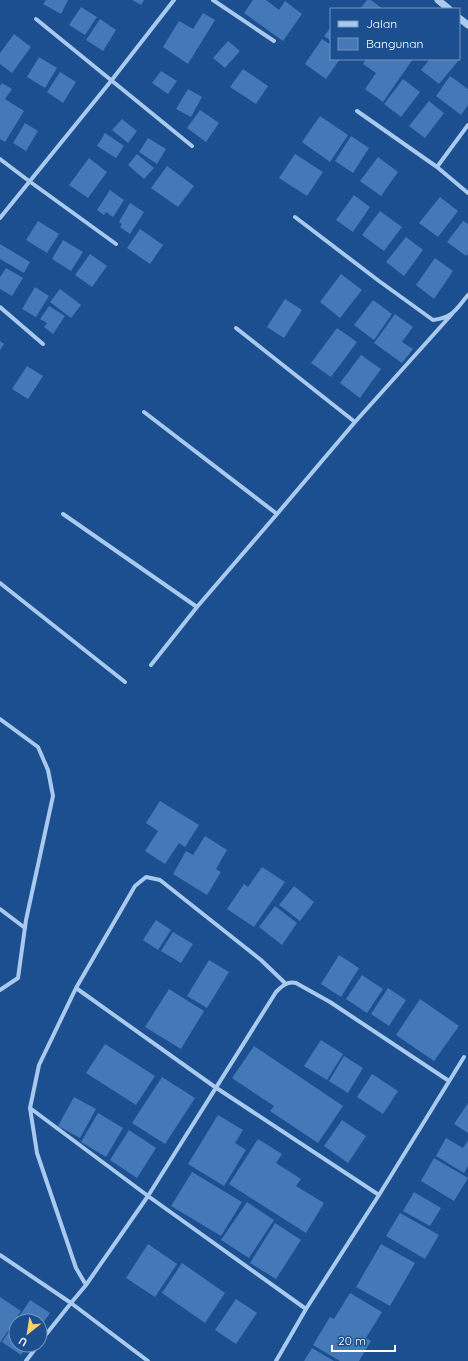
<svg xmlns="http://www.w3.org/2000/svg" width="468" height="1361" font-family="Quicksand,sans-serif">
	<style>
		.building { fill: #4478b7 }
		.lines { fill: none; stroke-linecap: round; stroke-linejoin: round }
		.minor { stroke: #a9c9ee; stroke-width: 4 }
		.tertiary { stroke: #a9c9ee; stroke-width: 7 }
	</style>
	<rect width="100%" height="100%" fill="#1b4f8f"/>
	<path class="building" d="M46,0H68L61,14L43,4Z
		M132,0H144L141,5Z
		M253,0H266L279,10L285,1L302,14L283,41L244,13Z
		M367,0H371L383,9H360Z
		M81,7L97,17L85,35L69,25Z
		M203,13L215,20L188,64L163,47L179,21L193,29Z
		M100,19L116,30L103,51L86,40Z
		M331,27V41L324,36Z
		M14,34L31,47L12,73L0,64V53Z
		M322,39L331,45V59H340L326,79L305,64Z
		M228,41L240,51L225,68L213,58Z
		M39,57L57,68L45,88L27,77Z
		M366,59H413L383,102L365,89L376,73L363,64Z
		M430,59H459V60L439,84L421,70Z
		M243,69L268,86L256,104L230,87Z
		M161,71L177,81L168,94L152,83Z
		M60,72L76,82L63,103L47,92Z
		M450,76L468,89V105L461,115L436,96Z
		M403,79L420,92L401,117L384,104Z
		M2,83L12,89L5,99L24,111L5,142L0,139V86Z
		M188,89L202,97L191,117L176,109Z
		M429,101L444,113L425,138L409,126Z
		M200,110L219,123L206,142L187,128Z
		M320,116L348,135L330,162L302,142Z
		M122,119L137,131L128,143L112,130Z
		M25,123L38,131L26,151L13,143Z
		M105,133L124,146L116,158L97,146Z
		M351,136L369,148L353,173L335,161Z
		M148,138L166,149L157,164L139,152Z
		M137,154L154,168L144,179L128,165Z
		M295,154L323,172L307,196L279,178Z
		M378,157L398,172L381,196L360,181Z
		M89,158L107,172L88,198L69,185Z
		M167,166L194,186L178,207L151,188Z
		M110,190L124,200L113,217L106,212L104,215L97,210Z
		M354,195L370,207L353,232L336,220Z
		M440,197L458,211L438,237L419,223Z
		M130,203L144,212L130,234L120,227L122,224L119,222Z
		M380,211L402,227L384,251L362,235Z
		M38,221L59,234L47,253L26,240Z
		M463,221L468,224V254L466,256L447,242Z
		M140,229L163,245L150,264L127,248Z
		M406,237L423,250L404,276L386,262Z
		M63,240L83,252L71,271L52,259Z
		M0,244L30,262L24,273L0,259Z
		M90,254L107,266L92,287L75,275Z
		M435,258L453,271L434,299L416,285Z
		M6,268L23,278L12,296L0,289V277Z
		M341,274L362,290L340,318L320,302Z
		M35,287L49,296L36,317L22,309Z
		M60,289L81,305L71,318L50,302Z
		M285,299L302,310L284,338L267,327Z
		M373,300L392,314L374,340L354,325Z
		M49,306L65,316L53,334L44,327L47,323L40,319Z
		M395,314L413,327L402,342L413,349L402,363L374,343Z
		M337,328L357,342L331,377L311,363Z
		M0,341L4,344L0,350Z
		M361,355L381,369L360,398L340,383Z
		M27,366L43,376L28,399L12,389Z
		M160,801L199,825L185,847L179,843L165,864L145,851L158,831L146,823Z
		M205,836L227,850L216,869L221,872L207,895L173,874L186,851L193,855Z
		M262,867L285,882L254,927L227,909L244,884L248,887Z
		M294,886L314,902L300,921L279,905Z
		M275,906L297,923L282,945L259,927Z
		M156,920L171,930L158,950L143,940Z
		M173,932L193,944L181,963L161,951Z
		M339,955L359,968L341,997L321,984Z
		M209,960L229,972L207,1008L187,996Z
		M362,975L383,989L367,1013L346,999Z
		M388,988L406,1000L389,1026L371,1014Z
		M169,989L204,1011L181,1049L145,1027Z
		M420,999L459,1026L434,1061L396,1035Z
		M321,1040L343,1054L327,1080L304,1066Z
		M105,1044L155,1076L136,1105L86,1073Z
		M254,1046L343,1106L318,1143L270,1111L274,1106L232,1078Z
		M344,1056L363,1068L348,1093L329,1081Z
		M372,1074L398,1091L383,1114L357,1097Z
		M162,1077L195,1098L165,1144L132,1123Z
		M74,1097L96,1109L80,1138L58,1126Z
		M468,1103V1133L454,1124Z
		M98,1113L123,1128L106,1157L81,1142Z
		M218,1115L243,1130L235,1143L246,1150L224,1186L188,1164Z
		M342,1120L366,1136L348,1163L324,1146Z
		M129,1130L156,1148L137,1178L110,1160Z
		M446,1138L463,1148L468,1140V1166L464,1173L436,1156Z
		M258,1139L282,1154L276,1163L301,1179L296,1186L324,1203L306,1233L229,1184Z
		M434,1158L468,1178L454,1201L421,1181Z
		M192,1172L242,1202L221,1236L171,1206Z
		M414,1192L441,1208L430,1226L403,1211Z
		M247,1202L274,1220L249,1258L221,1240Z
		M400,1213L439,1235L425,1259L386,1236Z
		M275,1223L301,1240L276,1279L250,1263Z
		M148,1244L177,1264L155,1297L126,1278Z
		M381,1244L415,1263L390,1306L356,1287Z
		M182,1263L225,1293L205,1323L162,1293Z
		M350,1293L382,1312L366,1338L371,1341L359,1361H340L313,1345L330,1317L334,1319Z
		M0,1297L21,1311L0,1343Z
		M236,1299L257,1313L236,1344L215,1330Z
		M30,1300L50,1313L40,1327V1321H16Z
		M16,1321V1345H28L21,1355L2,1342Z
		M312,1348L334,1361H304Z"/>
	<g class="lines">
		<path class="minor" d="M213,0L274,41
			M36,19L192,146
			M357,111L437,167L468,125
			M0,159L29,181L116,244
			M437,167L468,193
			M295,217L379,281L433,320C453,318 456,309 468,295
			M0,218L111,81L174,0
			M0,307L43,344
			M236,328L355,422L452,314
			M144,412L277,514L355,422
			M63,514L197,607L277,514
			M0,583L125,682
			M151,665L197,607
			M0,719L38,747L48,770L53,796L26,920L18,978L0,990
			M0,909L25,928
			M76,988L215,1087L379,1195
			M30,1108L148,1196L306,1309
			M0,1255L71,1303L86,1285L148,1196L276,992C282,986 287,981 296,983L330,1002L449,1081
			M86,1285L76,1268L37,1153L30,1108L39,1065L76,988L135,886L146,877L160,880L261,960L286,984
			M40,1342L71,1303L148,1361
			M26,1361L38,1345
			M276,1361L306,1309L379,1195L464,1057"/>
		<path class="tertiary" d="M438,0L449,9
			M459,18L468,25"/>
	</g>
	<rect x="330" y="8" width="130" height="52" fill="#1b4f8f" stroke="#7695bc"/>
	<rect x="338" y="21" width="20" height="6" fill="#a9c9ee" stroke="#7695bc"/>
	<text x="366" y="28" font-size="12" fill="#ffffff">Jalan</text>
	<rect x="338" y="38" width="20" height="12" fill="#4478b7" stroke="#7695bc"/>
	<text x="366" y="48" font-size="12" fill="#ffffff">Bangunan</text>
	<g transform="translate(28 1333) rotate(210)"><circle r="19" fill="#1b4f8f" stroke="#7695bc"/>
	<path d="M0-3L7 15L0 10L-7 15Z" fill="#ffd166"/>
	<text y="-6" font-size="11" font-weight="bold" text-anchor="middle" fill="#ffffff">U</text>
	</g>
	<path d="M332 1345v6h63v-6" fill="none" stroke="#ffffff" stroke-width="2"/>
	<text x="338" y="1345" font-size="12" fill="#ffffff" stroke="#1b4f8f" stroke-width="3" paint-order="stroke">20 m</text>
</svg>
